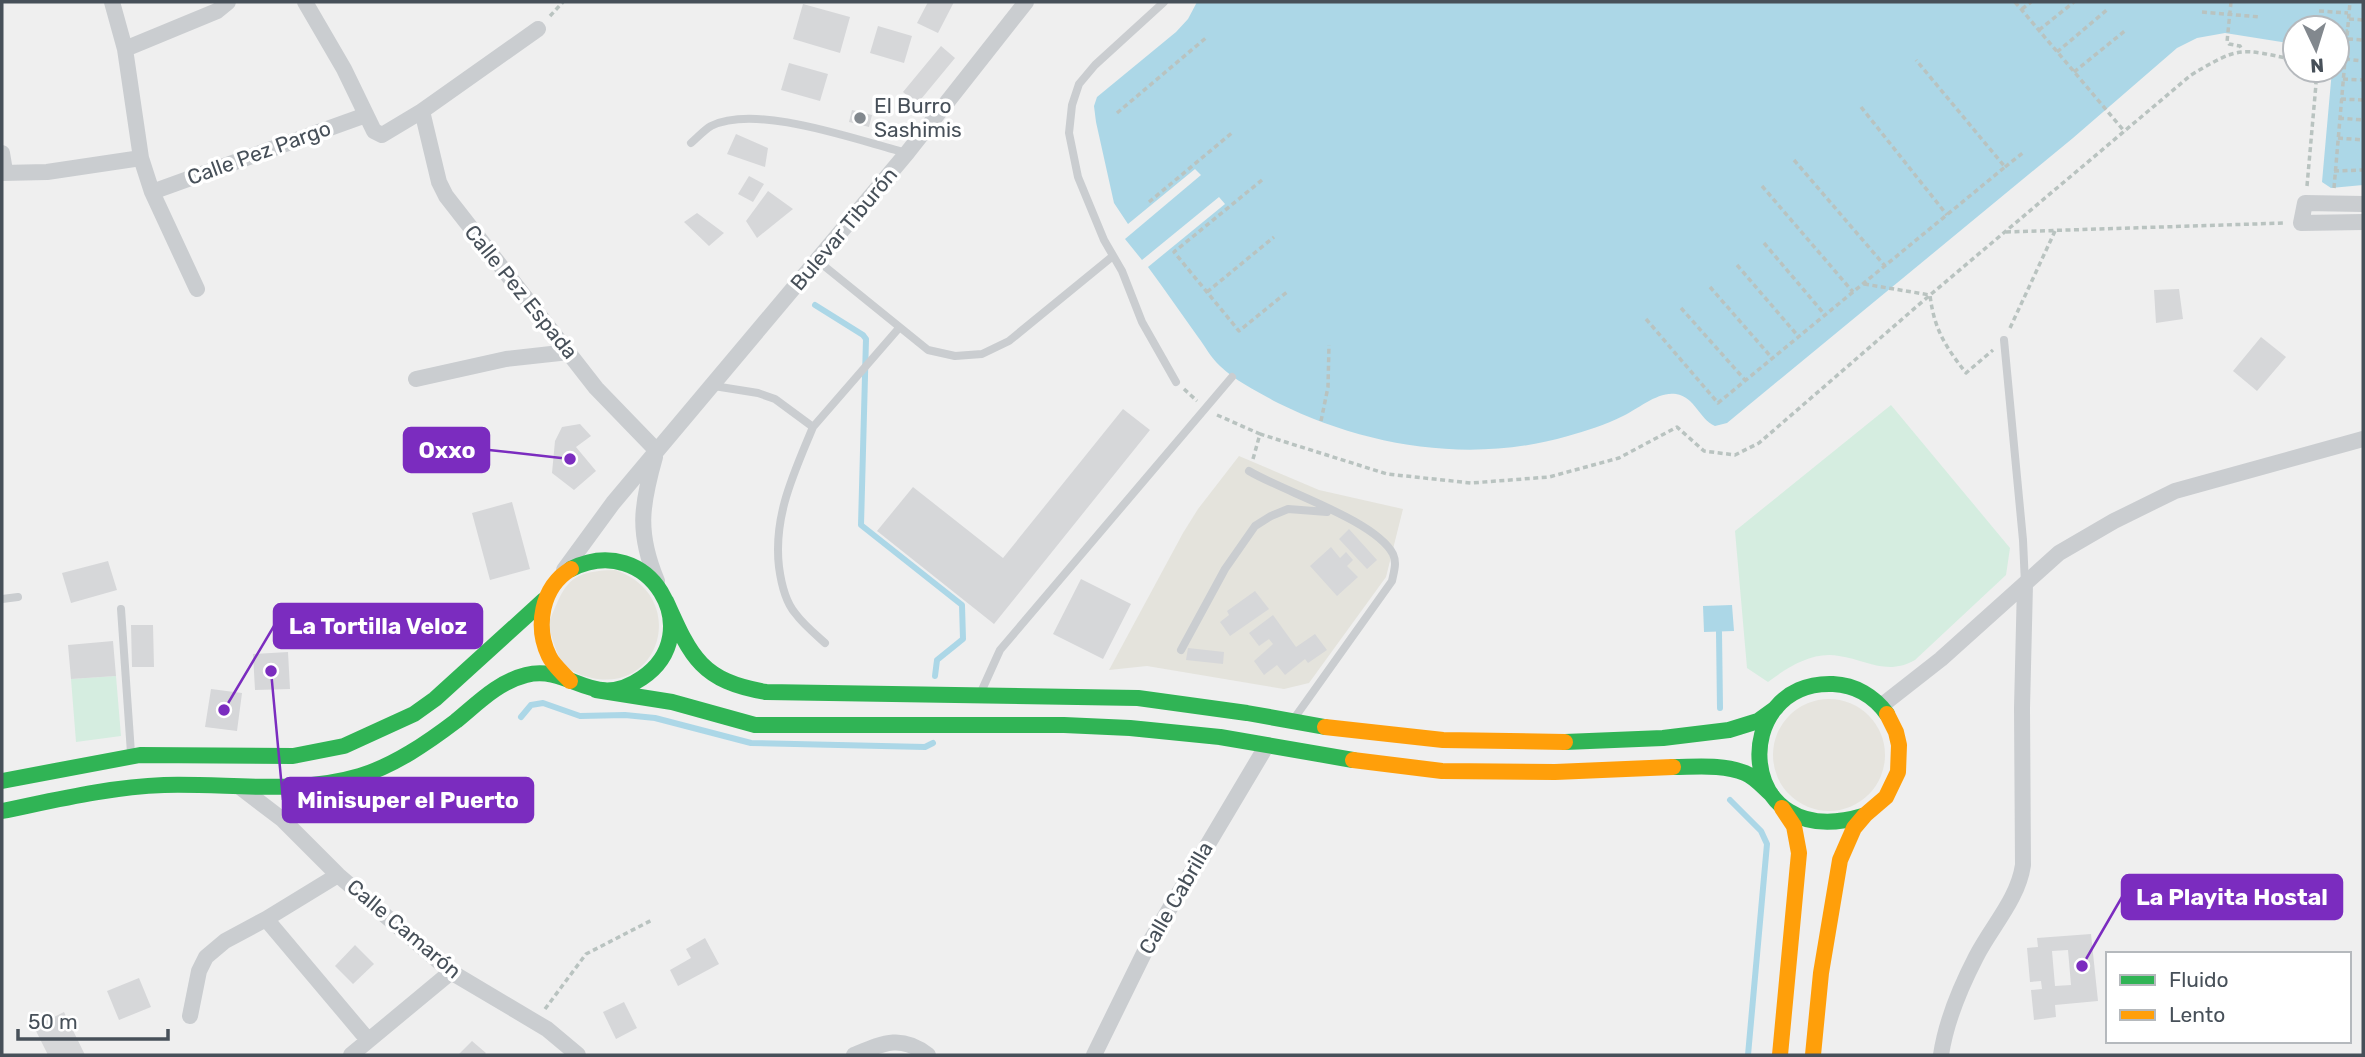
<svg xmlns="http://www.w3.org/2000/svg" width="2365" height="1057" font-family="Rubik,sans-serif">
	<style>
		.commercial { fill: #e4e3dc }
		.green { fill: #d5ede0 }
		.sand { fill: #e6e4de }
		.water { fill: #acd7e7 }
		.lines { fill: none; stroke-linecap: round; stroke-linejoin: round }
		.stream { stroke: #acd7e7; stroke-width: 6 }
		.building { fill: #d6d7d9; fill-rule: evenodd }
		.path { stroke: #b9c3c0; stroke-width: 3.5; stroke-dasharray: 5 3.5; stroke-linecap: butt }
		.lane { stroke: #cacdd0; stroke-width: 8 }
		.street { stroke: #cacdd0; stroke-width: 16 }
		.fast { stroke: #30b455; stroke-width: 16 }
		.slow { stroke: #ff9f0a; stroke-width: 16 }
		.poi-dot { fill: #82888e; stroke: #fff; stroke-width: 2.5 }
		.labels { text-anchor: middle; stroke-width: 7; stroke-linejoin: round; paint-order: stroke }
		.poi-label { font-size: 21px; fill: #475059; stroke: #fff; text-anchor: start }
		.street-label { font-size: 21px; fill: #475059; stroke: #fff }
		.leader { fill: none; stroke: #7b2cbf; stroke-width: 2.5 }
		.callout-dot { fill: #7b2cbf; stroke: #fff; stroke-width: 2.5 }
		.callout { fill: #7b2cbf; stroke: #7b2cbf; stroke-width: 2.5 }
		.callout-label { font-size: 23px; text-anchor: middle; font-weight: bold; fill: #fff }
	</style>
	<rect width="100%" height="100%" fill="#efefef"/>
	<path class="commercial" d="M1239,456L1319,490L1403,509L1386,577L1309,683L1284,689L1147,666L1109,670L1183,533L1198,509Z"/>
	<path class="green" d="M1891,405L2010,548L2006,575L1915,660C1887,676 1867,660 1839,656C1813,651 1788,667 1768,682L1747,668L1735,531Z
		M116,676L121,736L76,742L71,679Z"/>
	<path class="sand" d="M615,570C690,595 661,697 588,677C579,675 571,671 564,665C556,655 552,636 548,625C565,584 567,571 615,570Z
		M1773 755a56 56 0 1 1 112 0a56 56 0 1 1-112 0Z"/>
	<path class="water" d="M1197,2H2363V185L2331,188L2322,182L2332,70H2337V28H2295V44L2225,33L2197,38L2177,48L2073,138L1727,423L1715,426C1699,419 1695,397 1676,394C1658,391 1638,409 1623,416C1605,425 1586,431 1568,436C1472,464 1367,447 1278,403C1258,392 1237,382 1220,366C1211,358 1205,346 1198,337C1181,313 1165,290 1148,267L1225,204L1219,197L1142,260L1125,239L1201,175L1195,169L1128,224L1114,203L1096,122L1094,106L1097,97L1176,32L1188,19Z
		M1732,605L1734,631L1704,632L1703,606Z"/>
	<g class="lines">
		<path class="stream" d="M815,305L863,335L866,339L861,525L962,605L963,639L937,660L935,676
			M1719,632L1720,708
			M521,717L531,705L543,703L580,716L625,715L655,718L751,743L925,747L933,743
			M1730,800L1761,831L1767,844L1748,1055"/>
	</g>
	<path class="building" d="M928,2H954L938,33L917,23Z
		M803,4L850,17L840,53L793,39Z
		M878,26L912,36L904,63L870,53Z
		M941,46L955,58L917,104L903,92Z
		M789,63L828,74L820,101L781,90Z
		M852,110L872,115L869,127L849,122Z
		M736,134L768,148L765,167L727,154Z
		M749,176L764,184L753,202L738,194Z
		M768,191L793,209L757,238L746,221Z
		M697,213L724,233L709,246L684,222Z
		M2179,289L2183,319L2156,323L2154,290Z
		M2261,337L2286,357L2257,391L2233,371Z
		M1123,409L1150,430L994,624L877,531L913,487L1003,558Z
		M580,424L591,436L576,447L596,471L574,490L552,473L555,441L562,427Z
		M512,502L530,569L490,580L472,513Z
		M1349,529L1377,560L1367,569L1339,539Z
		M1331,547L1340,558L1346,552L1353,560L1347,566L1358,577L1337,596L1310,566Z
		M108,561L117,590L71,603L62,573Z
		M1081,579L1131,604L1103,659L1053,634Z
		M1255,591L1269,609L1230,636L1220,622L1229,615L1227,611Z
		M1273,615L1296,647L1315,634L1327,650L1308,663L1305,659L1285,675L1277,665L1264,675L1254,661L1273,644L1269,639L1259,646L1249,633Z
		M131,625H153L154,667H132Z
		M113,641L116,676L71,679L68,645Z
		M1188,648L1224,652L1223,664L1186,660Z
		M288,652L290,689L255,690L253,654Z
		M211,689L242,693L237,731L205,727Z
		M2091,934L2098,1001L2055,1005L2056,1017L2034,1020L2031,990L2042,989L2041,981L2030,982L2027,948L2038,947L2037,938ZM2068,950L2071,985L2055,986L2052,951Z
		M705,938L719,964L678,986L670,970L691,958L686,949Z
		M355,945L374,964L353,984L335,966Z
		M139,978L151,1007L119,1020L107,991Z
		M624,1002L637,1028L616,1039L603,1012Z
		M64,1012L85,1055H48L34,1027Z
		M472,1041L486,1053L484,1055H458Z"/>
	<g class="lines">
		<path class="path" d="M2015,2L2125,132
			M2231,2L2227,42L2229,44L2240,46L2242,50
			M2022,9L2031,2
			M2319,11L2348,13
			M2202,12L2260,17
			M550,16L563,2
			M2349,19L2363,20
			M2039,30L2074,2
			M2337,31H2348
			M2348,39L2363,40
			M2057,52L2108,9
			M2345,59L2363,61
			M2074,72L2126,30
			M2343,79L2363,80
			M2341,99L2363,100
			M1861,107L1947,215
			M1117,113L1207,37
			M2339,118L2363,120
			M2338,138L2363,140
			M1794,160L1885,266
			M2005,167L2024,152
			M2334,171L2363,170
			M1262,180L1174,252L1239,331L1287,292
			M1762,186L1853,292
			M2307,186L2316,84L2312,70
			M2334,188L2350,2
			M1149,202L1233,132
			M2006,232L2285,223
			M1764,243L1825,315
			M1737,265L1798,336
			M1864,284L1930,295C1934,329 1945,346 1966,373L1993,350
			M1710,287L1772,358
			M1207,292L1274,237
			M1681,308L1745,380
			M1646,319L1718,403L2005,167L1916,60
			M2010,328L2055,231
			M1184,389L1197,401
			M1217,415L1260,434
			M1321,421L1328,387L1329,345
			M1253,459L1260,434L1387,474L1471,483L1549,477L1619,458L1677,427L1704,451L1735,455L1759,443L1930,295L2191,75C2240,46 2239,48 2295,60
			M545,1009L586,954L652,920"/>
		<path class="lane" d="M1164,2L1095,65L1079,84L1072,105L1069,133L1078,177L1104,240L1122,271L1142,322L1176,382
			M691,143C697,138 704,130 711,126C757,103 859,141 907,153
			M818,261L928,350L955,356L982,354L1009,341L1113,256
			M2004,340L2023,540L2025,584
			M714,386L758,393L775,399L813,427L899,328
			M813,427C794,473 773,516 779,567C781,582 785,601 795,613C803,624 815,634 825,643
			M1249,471C1284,492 1375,520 1393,554C1397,563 1394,571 1392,581L1293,720
			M2,599L18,597
			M121,609L131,753
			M1181,650L1225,569L1255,526L1271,516L1288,509L1327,512
			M981,692L1000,650L1232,377"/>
		<path class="street" d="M112,2L125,49L141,158L152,192L197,289
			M305,2L344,69L374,131L382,135L422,111L538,29
			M125,49L217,11L228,2
			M422,111L439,182L446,196L596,388L657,451
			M2,153L5,171
			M2,173L47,172L141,158
			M152,192L366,115
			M2363,204L2305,203L2301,223L2363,222
			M416,379L506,359L569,352
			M655,457C641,506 637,533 657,581
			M564,570L613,503L907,153L1026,2
			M1881,706L1941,659L2059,553L2114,521L2175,491L2363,439
			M241,788L283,820L338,875L451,972L547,1029L578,1055
			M266,919L368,1040
			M190,1016L199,971L206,957L225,941L266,919L338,875
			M351,1055L451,972
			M854,1055C883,1043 901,1034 928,1055
			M1094,1055L1148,945L1267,745
			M1941,1055C1946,1021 1960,988 1976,957C1992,926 2018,899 2023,865L2022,708L2025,584"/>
		<path class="fast" d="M666,601C691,657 701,681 766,692L1138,698L1247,713L1325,727
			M596,690L672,702L755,725H1064L1130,728L1220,737L1353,760
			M1565,742L1663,738L1729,730L1758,721L1776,708
			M1673,767C1696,767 1723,764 1745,773C1755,777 1763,787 1771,794
			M2,781L140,755L293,756L344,746L414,714L435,699L544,600
			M2,811C56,800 109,787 164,785C229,783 296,795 360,776C395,765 427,743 456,721C478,703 498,682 526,675C571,664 593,712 642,678C709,633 649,530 571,569
			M1863,816C1733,855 1728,680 1833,684C1855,685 1874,696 1887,714"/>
		<path class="slow" d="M570,681C563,673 553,665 549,656C535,627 541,587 571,569
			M1325,727L1443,740L1565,742
			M1353,760L1442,771L1555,772L1673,767
			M1780,1055L1799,853L1794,826L1782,808
			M1813,1055L1821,973L1840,860L1854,828L1865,815L1886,797L1898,772L1899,745L1896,732L1887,714"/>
	</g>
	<circle class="poi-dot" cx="860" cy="118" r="7"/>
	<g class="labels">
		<g class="poi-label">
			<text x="874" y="113">El Burro<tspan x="874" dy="24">Sashimis</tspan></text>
		</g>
		<g class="street-label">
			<text transform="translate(259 153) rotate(-20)" y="7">Calle Pez Pargo</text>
			<text transform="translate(844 229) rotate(-50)" y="7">Bulevar Tiburón</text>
			<text transform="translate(521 292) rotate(51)" y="7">Calle Pez Espada</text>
			<text transform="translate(1176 898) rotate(-60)" y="7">Calle Cabrilla</text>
			<text transform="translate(404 929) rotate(40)" y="7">Calle Camarón</text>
		</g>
	</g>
	<path class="leader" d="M570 459L489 450M224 710L274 626M271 671L283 800M2082 966L2122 897"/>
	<g class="callout-dot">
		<circle cx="570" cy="459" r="7"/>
		<circle cx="224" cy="710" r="7"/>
		<circle cx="271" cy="671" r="7"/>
		<circle cx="2082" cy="966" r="7"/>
	</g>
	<g class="callout">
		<rect x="404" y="428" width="85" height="44" rx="7"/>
		<rect x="274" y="604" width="208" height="44" rx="7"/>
		<rect x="283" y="778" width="250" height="44" rx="7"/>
		<rect x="2122" y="875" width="220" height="44" rx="7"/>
	</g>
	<g class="callout-label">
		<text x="447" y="458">Oxxo</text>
		<text x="378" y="634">La Tortilla Veloz</text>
		<text x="408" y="808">Minisuper el Puerto</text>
		<text x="2232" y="905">La Playita Hostal</text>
	</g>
	<rect width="2365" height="1057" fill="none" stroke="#475059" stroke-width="7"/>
	<rect x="2106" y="952" width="245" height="91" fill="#ffffff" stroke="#b5b9bd" stroke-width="2"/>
	<rect x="2120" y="975" width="35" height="10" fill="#30b455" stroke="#b5b9bd" stroke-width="2"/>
	<text x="2169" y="987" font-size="21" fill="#475059">Fluido</text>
	<rect x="2120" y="1010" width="35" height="10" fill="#ff9f0a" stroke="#b5b9bd" stroke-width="2"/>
	<text x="2169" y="1022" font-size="21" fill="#475059">Lento</text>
	<g transform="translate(2316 49) rotate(176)"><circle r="33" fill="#ffffff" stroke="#b5b9bd" stroke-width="2"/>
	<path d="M0-5L12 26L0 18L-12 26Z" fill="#82888e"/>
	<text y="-10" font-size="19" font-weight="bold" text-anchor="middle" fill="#475059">N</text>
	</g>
	<path d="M18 1029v10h150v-10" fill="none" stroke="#475059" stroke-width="3.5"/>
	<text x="28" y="1029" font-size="21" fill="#475059" stroke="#ffffff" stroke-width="5" paint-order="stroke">50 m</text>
</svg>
